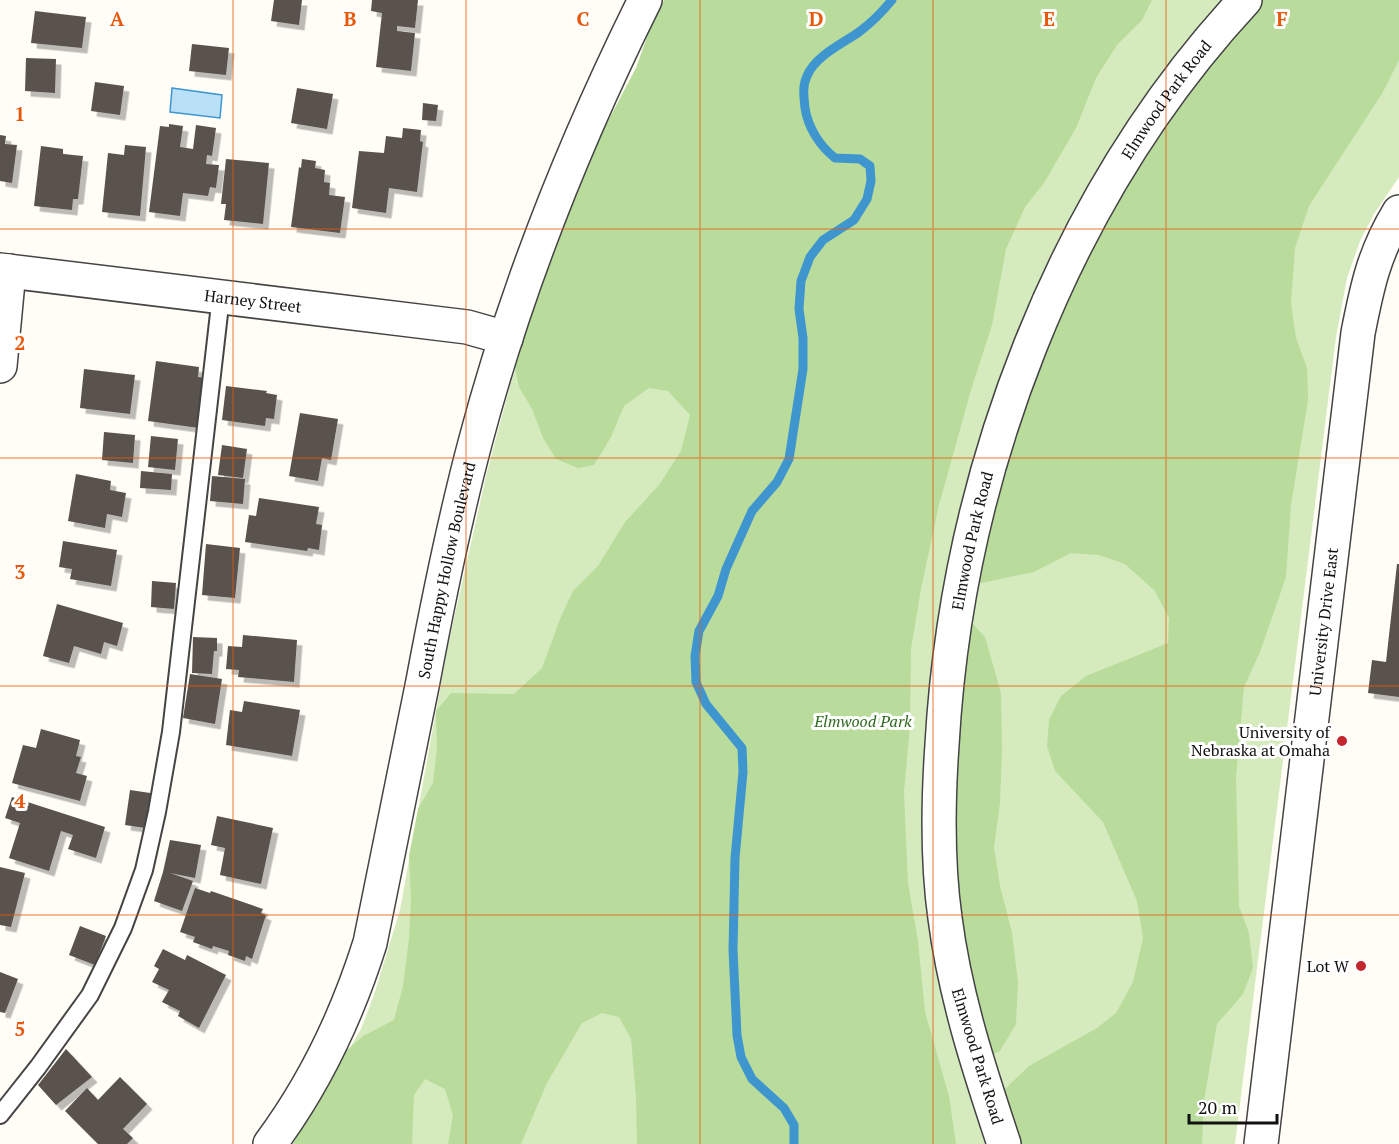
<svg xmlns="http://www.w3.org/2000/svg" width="1399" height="1144" font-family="'PT Serif',serif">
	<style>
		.green { fill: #d5ebbd }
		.forest { fill: #b9dc9c }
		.water { fill: #b9e0f7; stroke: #3f96cf; stroke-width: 1.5 }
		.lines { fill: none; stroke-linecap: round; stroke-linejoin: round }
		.stream { stroke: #3f96cf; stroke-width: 9 }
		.building { fill: #5a524d; filter: url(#shadow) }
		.service-casing { stroke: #444; stroke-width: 20 }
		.minor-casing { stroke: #444; stroke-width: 36 }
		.tertiary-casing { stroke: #444; stroke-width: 36 }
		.service { stroke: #fff; stroke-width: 16 }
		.minor { stroke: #fff; stroke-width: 33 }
		.tertiary { stroke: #fff; stroke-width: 33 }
		.grid { fill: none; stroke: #e8590c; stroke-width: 1.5; stroke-opacity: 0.55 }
		.poi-dot { fill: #c4262e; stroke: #fff; stroke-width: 2 }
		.labels { text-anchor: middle; stroke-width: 6; stroke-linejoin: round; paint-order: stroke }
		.street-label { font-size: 16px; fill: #111; stroke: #fff }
		.park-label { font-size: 16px; font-style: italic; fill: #2f6b1f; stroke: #fff }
		.poi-label { font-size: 16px; fill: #111; stroke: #fff; text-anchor: end }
		.grid-label { font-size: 20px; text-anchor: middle; font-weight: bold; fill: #e8590c; stroke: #fff; stroke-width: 6; stroke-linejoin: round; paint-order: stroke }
	</style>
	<defs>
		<filter id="shadow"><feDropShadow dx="5.5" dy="5.5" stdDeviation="0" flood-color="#0004"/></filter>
	</defs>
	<rect width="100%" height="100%" fill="#fffdf5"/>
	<path class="green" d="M670,0H1399V177L1374,214L1360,241L1347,278L1336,337L1235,1144H294L361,1029L374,995L400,910L447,650L487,472L510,386L537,301Z"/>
	<path class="forest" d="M664,0H1152L1142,20L1117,45L1096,78L1076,128L1044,183L1025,207L1006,249L992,325L971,390L939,505L921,589L911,649L910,725L904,792L908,883L918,941L925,1012L949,1096L956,1144H637L636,1097L631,1039L619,1017L602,1013L582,1023L547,1083L521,1144H448L453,1115L445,1089L425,1079L414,1095L412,1144H293L339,1057L363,1036L394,1020L403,986L409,938L411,898L409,856L418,809L433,783L437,748L436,711L451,693L514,694L542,668L560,619L573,591L598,566L625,522L659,485L681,451L690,415L668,391L649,388L624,406L611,437L594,465L578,468L556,459L543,438L532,409L519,387L515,367L528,319L581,172L636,68L653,20Z
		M1255,0H1399V60L1383,92L1309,206L1295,248L1291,303L1296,338L1307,368L1308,400L1291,505L1286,577L1260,652L1244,687L1236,777L1239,906L1249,933L1253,968L1243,994L1217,1024L1204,1101L1202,1144H997L999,1111L1004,1090L1029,1066L1097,1028L1116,1013L1133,982L1143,938L1137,901L1103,822L1055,771L1047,746L1049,720L1061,696L1086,676L1168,643L1169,618L1155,591L1125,564L1099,555L1071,553L1034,572L967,586L950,570L951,542L968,486L1043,293Z
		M971,622L985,637L1001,693L1002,752L1000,803L994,847L1000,886L1012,933L1018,982L1016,1024L1000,1051L985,1059L927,770L928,690L941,643Z"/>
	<path class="water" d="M172,88L222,95L220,118L170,112Z"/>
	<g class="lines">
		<path class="stream" d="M794,1144V1125L784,1108L752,1079L741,1057L737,1035L733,950L735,858L743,772L742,748L706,704L696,682L695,656L699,631L718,596L726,569L752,511L777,482L789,459L803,369V338L799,309L801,281L810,257L823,240L854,220L867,199L871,181L870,166L860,159L835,158C820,146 808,128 805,108C804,98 802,86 807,76C815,56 842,44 859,32C870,24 883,11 892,0"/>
	</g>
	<path class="building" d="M274,0H302L299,25L271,21Z
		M372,0H418L415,28L397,26V31L415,33L411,71L376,67L382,13L371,11Z
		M35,11L86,17L82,48L31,43Z
		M192,44L229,48L226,75L189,71Z
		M26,58L56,59L55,93L25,91Z
		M95,82L124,86L120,115L91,111Z
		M297,88L333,94L327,129L291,123Z
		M423,103L438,105L436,121L422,120Z
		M169,124L183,126L180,147L193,149L196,125L216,128L212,156L207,155L206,164L219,165L216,188L210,187L208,196L183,193L180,216L149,212L160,126L169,127Z
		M403,128L421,130L420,141L423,142L417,192L389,188L386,213L352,208L359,151L384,153L386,136L402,138Z
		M0,135L6,136L5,144L17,145L12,183L0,181Z
		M125,145L146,147L140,216L102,212L108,153L124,155Z
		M41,146L63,149V154L83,156L78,199H73L72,210L34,206Z
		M226,159L269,163L263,224L224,220L226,204H221Z
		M302,159L316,161L315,168L325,170L324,182L330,183L329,195L345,197L340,233L291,227L299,167L301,168Z
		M156,361L199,367L198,377L206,378L199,428L148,421Z
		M84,369L135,375L130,414L80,408Z
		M226,386L267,391L266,393L277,395L274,419L266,418L265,426L222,420Z
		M300,413L338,419L331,460L322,458L318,481L289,476Z
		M104,432L135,435L133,463L102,460Z
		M151,436L178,439L175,470L148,467Z
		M222,445L247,449L243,478L218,475Z
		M141,471L172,474L171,490L140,488Z
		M76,474L111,481L110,490L126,493L122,517L107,514L105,528L68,521Z
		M212,476L245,479L243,504L210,501Z
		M259,498L319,507L316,524L322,525L319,550L308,548L307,551L245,542L249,515L256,516Z
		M63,541L117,550L111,586L70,579L72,569L59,567Z
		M206,544L240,548L235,598L202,595Z
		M1397,564H1399V697L1368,693L1372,660L1386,662Z
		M152,581L176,583L174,609L151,607Z
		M57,604L123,623L117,646L104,642L101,654L74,646L69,663L43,656Z
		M243,635L297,640L294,682L238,677L239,670L226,669L228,646L242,647Z
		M193,637L217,638V651H214L212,674L192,673Z
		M190,674L222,679L215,724L183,718Z
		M244,701L300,710L292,756L226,745L230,710L242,712Z
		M41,729L80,740L76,756L81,757L76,773L87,776L80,801L12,783L23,745L36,748Z
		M130,790L157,794L152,829L125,825Z
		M12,797L105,827L96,858L68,849L73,835L61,831L49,871L9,858L20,823L5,818Z
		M217,816L273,828L261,884L220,875L225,848L211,845Z
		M170,840L201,845L195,878L170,873L193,881L182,911L154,901L163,872Z
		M0,867L25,873L11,927L0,925Z
		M195,888L210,893L211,891L263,909L261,913L266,915L252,959L246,956L245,961L228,955L229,951L213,946L212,949L193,942L195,937L180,932Z
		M80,926L106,936L95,965L69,955Z
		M163,949L185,960L187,955L226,975L199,1028L178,1016L180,1011L162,1002L169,990L152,982L159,969L154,966Z
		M0,972L18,979L5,1013L0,1012Z
		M66,1049L92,1077L56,1105L38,1085Z
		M120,1077L147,1104L123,1129L133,1138L127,1144H98L65,1111L87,1088L98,1100Z"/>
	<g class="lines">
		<defs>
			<path id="service" d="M0,1115L38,1067L90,995L123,928L144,870L157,812L171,732L221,296"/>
			<g id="minor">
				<path id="s1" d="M0,270L467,327L506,338"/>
				<path d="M0,366L9,271"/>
				<path id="s2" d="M1004,1144C979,1069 955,996 945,918C937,861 938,802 942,745C957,477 1061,198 1245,0"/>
				<path id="s3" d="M1261,1144L1358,333C1367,287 1374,253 1399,212"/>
			</g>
			<g id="tertiary">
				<path id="s4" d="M270,1144C316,1082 347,1016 370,943C388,856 405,768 423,681C438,601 454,522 475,443C515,291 575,141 645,0"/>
			</g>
		</defs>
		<use href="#service" class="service-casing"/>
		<use href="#minor" class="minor-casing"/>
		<use href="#tertiary" class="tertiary-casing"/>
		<use href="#service" class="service"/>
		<use href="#minor" class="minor"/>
		<use href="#tertiary" class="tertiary"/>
	</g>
	<path class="grid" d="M233,0V1144M466,0V1144M700,0V1144M933,0V1144M1166,0V1144M0,229H1399M0,458H1399M0,686H1399M0,915H1399"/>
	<g class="poi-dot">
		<circle cx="1342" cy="741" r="6"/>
		<circle cx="1361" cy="966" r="6"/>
	</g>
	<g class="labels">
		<g class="street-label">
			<text dy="6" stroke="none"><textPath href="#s2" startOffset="1100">Elmwood Park Road</textPath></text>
			<text dy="6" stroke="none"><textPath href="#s1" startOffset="255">Harney Street</textPath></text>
			<text dy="6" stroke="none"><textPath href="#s2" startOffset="614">Elmwood Park Road</textPath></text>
			<text dy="6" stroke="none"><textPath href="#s4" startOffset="606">South Happy Hollow Boulevard</textPath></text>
			<text dy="6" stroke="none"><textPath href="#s3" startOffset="526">University Drive East</textPath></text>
			<text transform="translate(978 1056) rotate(73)" y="6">Elmwood Park Road</text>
		</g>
		<g class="park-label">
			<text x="863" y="727">Elmwood Park</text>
		</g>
		<g class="poi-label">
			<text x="1330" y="738">University of<tspan x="1330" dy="18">Nebraska at Omaha</tspan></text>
			<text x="1349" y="972">Lot W</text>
		</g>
	</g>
	<g class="grid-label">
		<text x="117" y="26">A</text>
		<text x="350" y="26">B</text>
		<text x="583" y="26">C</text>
		<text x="816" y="26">D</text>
		<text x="1049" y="26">E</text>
		<text x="1282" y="26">F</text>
		<text x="20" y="121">1</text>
		<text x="20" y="350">2</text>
		<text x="20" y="579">3</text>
		<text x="20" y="808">4</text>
		<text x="20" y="1036">5</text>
	</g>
	<path d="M1189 1114v9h88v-9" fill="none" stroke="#111111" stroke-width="3"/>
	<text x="1198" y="1114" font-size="18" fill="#111111" stroke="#ffffff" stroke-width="4.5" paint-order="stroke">20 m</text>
</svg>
